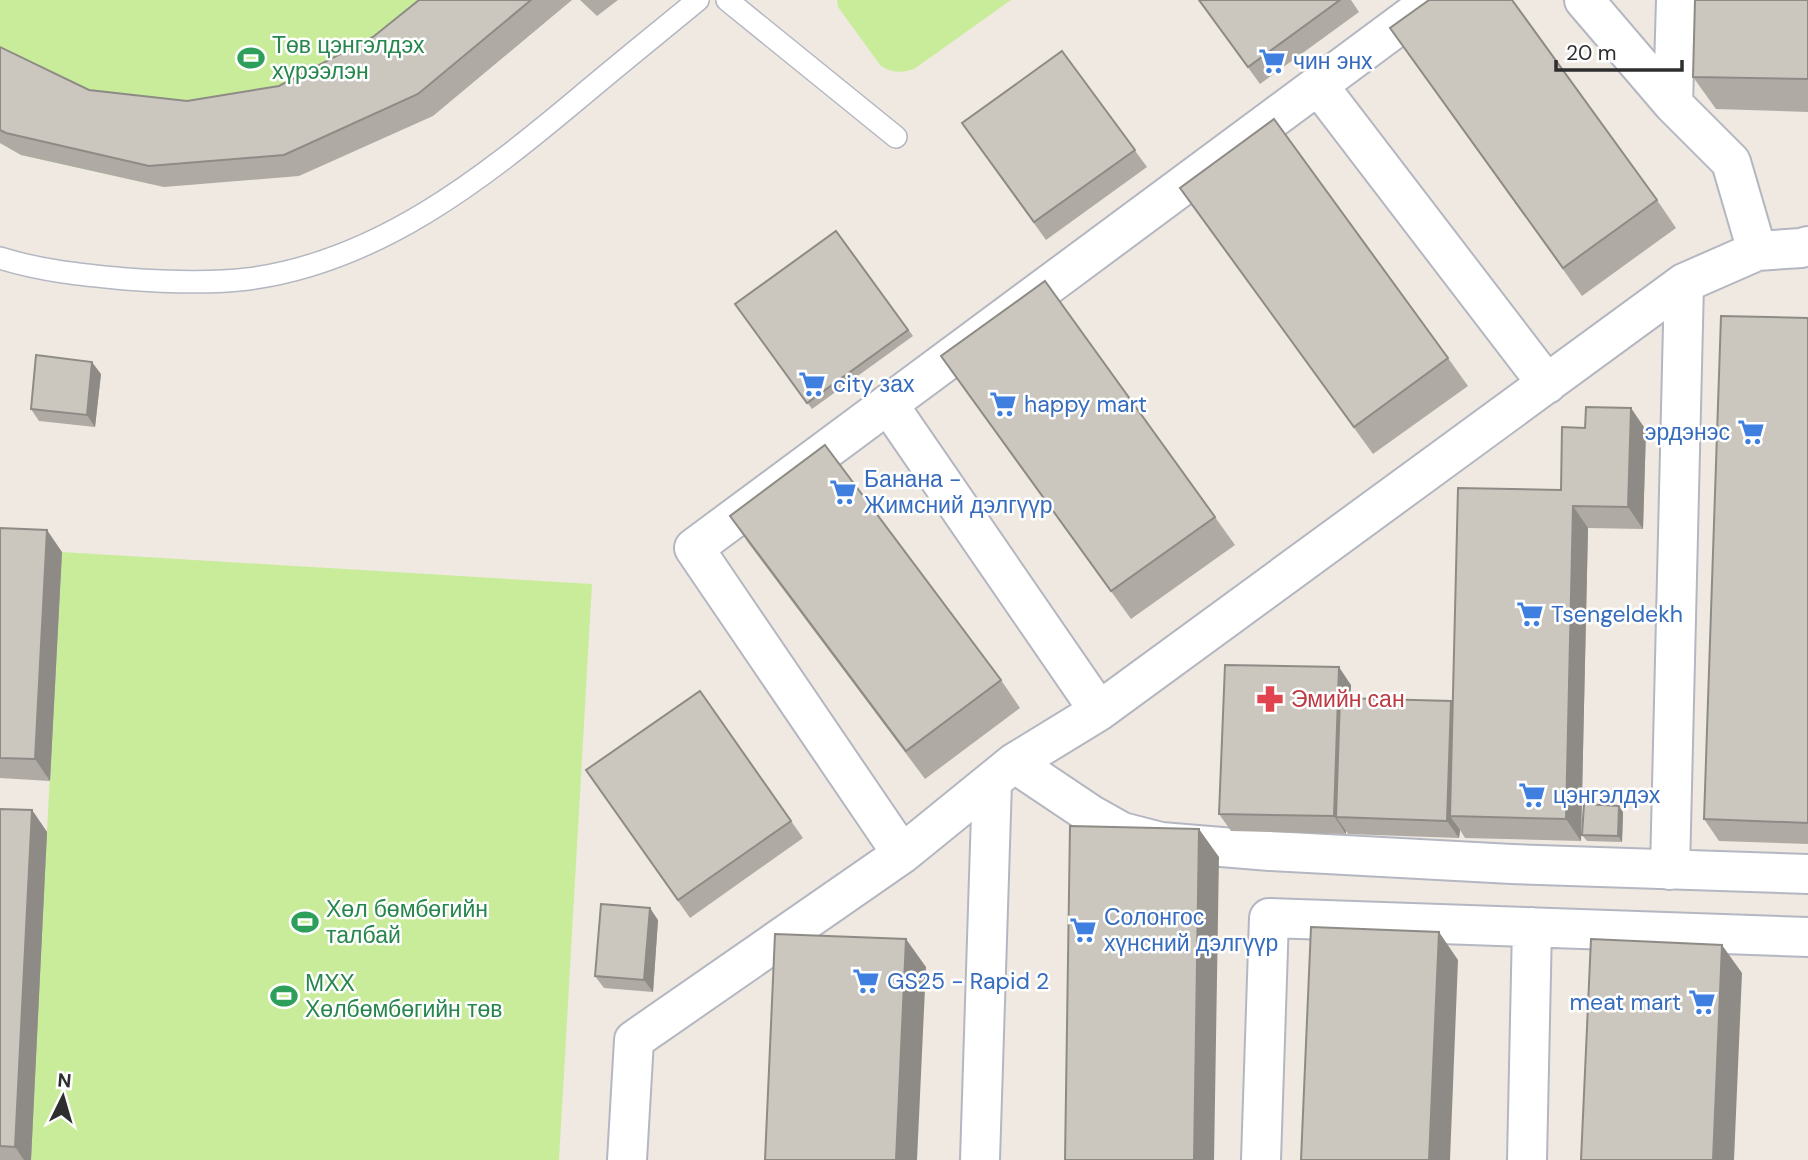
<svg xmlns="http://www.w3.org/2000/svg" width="1808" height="1160" font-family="'DM Sans',sans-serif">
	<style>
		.pitch { fill: #c9ec9a }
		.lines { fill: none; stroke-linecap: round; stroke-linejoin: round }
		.lane-casing { stroke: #b4b7c1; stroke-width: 24 }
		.street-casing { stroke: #b4b7c1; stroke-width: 42 }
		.lane { stroke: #fff; stroke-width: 21 }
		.street { stroke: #fff; stroke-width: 38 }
		.wall { fill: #afaba4 }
		.shaded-wall { fill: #8e8b86 }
		.building { fill: #cbc7bf; stroke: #8e8b86; stroke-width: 2 }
		.labels { text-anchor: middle; stroke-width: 5; stroke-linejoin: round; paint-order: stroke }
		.leisure-label { font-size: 23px; fill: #27864d; stroke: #fff; text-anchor: start }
		.shop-label { font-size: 23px; fill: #366cbe; stroke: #fff; text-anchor: start }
		.health-label { font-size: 23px; fill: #be3a42; stroke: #fff; text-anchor: start }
	</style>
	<rect width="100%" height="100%" fill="#efe9e1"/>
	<path class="pitch" d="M0,0H572L164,187L21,155L0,143Z
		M837,0H1011L914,69C902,73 890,73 880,65L838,7Z
		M62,552L592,584L559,1160H0V829L47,831Z"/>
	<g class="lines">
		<defs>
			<path id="lane" d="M727,0L896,137
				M0,258C41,271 83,275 126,279C166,282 207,284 248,279C378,262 482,179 579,98C618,65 658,33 698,0"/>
			<path id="street" d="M1584,0L1673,104L1731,162L1757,251
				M1318,85L1547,384
				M1673,104L1676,0
				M888,404L1099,711
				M1014,763L1090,814L1122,832L1161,842L1270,851L1512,864L1808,874
				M902,854L694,548L1433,0
				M1670,870L1684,283
				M627,1160L634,1040L902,854L1014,763L1099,711L1684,283L1757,251L1801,248L1808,246
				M980,1160L992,782
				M1261,1160L1269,918L1808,937
				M1527,1160L1532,927"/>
		</defs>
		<use href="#lane" class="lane-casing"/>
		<use href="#street" class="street-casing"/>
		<use href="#lane" class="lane"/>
		<use href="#street" class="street"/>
	</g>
	<path class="wall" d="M419,0H572L433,116L299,176L164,187L21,155L0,143V47L89,90L187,101L279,86L373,37Z
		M580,0H618L597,16Z
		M1199,0H1351L1359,12L1260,84Z
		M1808,0V112L1716,109L1693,77Z
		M1062,51L1147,167L1046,240L962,123Z
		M1410,56L1657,200L1676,228L1582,296Z
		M1180,188L1448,358L1468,386L1373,454Z
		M836,231L913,336L812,409L735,304Z
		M1808,318V844L1719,841L1704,819Z
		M101,374L95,427L39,421L31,409Z
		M961,384L1215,517L1235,545L1131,619Z
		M1646,430L1643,529L1588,528L1581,841L1465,838L1460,830L1459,838L1348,834L1346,831V834L1231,831L1219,814L1351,685L1350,698L1451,701L1453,704L1561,490Z
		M730,516L1001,680L1020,708L925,779L749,544Z
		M0,528L62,552L50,781L0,778Z
		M700,691L803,838L690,918L586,770Z
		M0,809L32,810L47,832L31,1160H0Z
		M1623,812L1622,842L1587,841L1582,835Z
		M658,920L653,992L604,988L595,976Z"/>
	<path class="shaded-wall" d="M92,362L101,374L95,427L87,415Z
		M1631,408L1646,430L1643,529L1628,507Z
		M1573,506L1588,528L1581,841L1566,819Z
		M47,530L62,552L50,781L35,759Z
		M1339,667L1351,685L1347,817H1336L1346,831V834L1334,816Z
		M1451,701L1463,719L1450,816L1460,830L1459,838L1447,821Z
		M1619,806L1623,812L1622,842L1618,836Z
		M32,810L47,832L31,1160H24L15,1147Z
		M1199,829L1219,857L1214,1160H1194Z
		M650,908L658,920L653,992L644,980Z
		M1439,932L1458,960L1450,1160H1429Z
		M906,939L926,967L917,1160H896Z
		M1722,945L1742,973L1734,1160H1713Z"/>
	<path class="building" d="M419,0H531L418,94L284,155L149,166L6,133L0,130V47L89,90L187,101L279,86L373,37Z
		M1199,0H1340L1248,67Z
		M1429,0H1512L1657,200L1563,268L1390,28Z
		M1695,0H1808V79L1693,77Z
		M1062,51L1135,150L1034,222L962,123Z
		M1274,119L1448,358L1354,427L1180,188Z
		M836,231L908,330L807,403L735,304Z
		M1045,281L1215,517L1111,591L941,356Z
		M1721,316L1808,318V823L1704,819Z
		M36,355L92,362L87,415L31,409Z
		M1586,407L1631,408L1628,507L1573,506L1566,819L1450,816L1458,488L1561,490L1562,427L1585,428Z
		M825,445L1001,680L906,751L730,516Z
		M0,528L47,530L35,759L0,758Z
		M1225,665L1339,667L1334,816L1219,814Z
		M700,691L791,821L678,900L586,770Z
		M1340,698L1451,701L1447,821L1336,817Z
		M1584,804L1619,806L1618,836L1582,835Z
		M0,809L32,810L15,1147L0,1146Z
		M1070,826L1199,829L1194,1160H1065Z
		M601,904L650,908L644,980L595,976Z
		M1311,927L1439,932L1429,1160H1301Z
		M775,934L906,939L896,1160H765Z
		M1591,939L1722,945L1713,1160H1581Z"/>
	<defs>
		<symbol id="stadium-bare" viewBox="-9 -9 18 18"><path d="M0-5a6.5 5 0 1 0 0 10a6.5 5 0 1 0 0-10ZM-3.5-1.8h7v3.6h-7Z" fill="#2e9e5b" stroke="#fff" stroke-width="2.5" paint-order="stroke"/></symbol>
		<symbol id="supermarket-bare" viewBox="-9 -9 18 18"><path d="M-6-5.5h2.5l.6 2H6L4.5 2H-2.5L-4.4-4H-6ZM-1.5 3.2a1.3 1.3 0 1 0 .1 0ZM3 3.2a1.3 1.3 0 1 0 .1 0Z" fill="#3f7fe0" stroke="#fff" stroke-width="2.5" paint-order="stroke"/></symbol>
		<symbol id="pharmacy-bare" viewBox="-9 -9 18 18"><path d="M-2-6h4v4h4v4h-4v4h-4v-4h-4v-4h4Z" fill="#e0444e" stroke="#fff" stroke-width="2.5" paint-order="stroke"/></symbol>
	</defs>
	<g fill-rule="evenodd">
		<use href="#stadium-bare" x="232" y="39" width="38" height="38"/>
		<use href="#supermarket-bare" x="1253" y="42" width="38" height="38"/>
		<use href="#supermarket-bare" x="793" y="365" width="38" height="38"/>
		<use href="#supermarket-bare" x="984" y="385" width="38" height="38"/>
		<use href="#supermarket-bare" x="1732" y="413" width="38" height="38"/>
		<use href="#supermarket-bare" x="824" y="473" width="38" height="38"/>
		<use href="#supermarket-bare" x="1511" y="595" width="38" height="38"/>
		<use href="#pharmacy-bare" x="1251" y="680" width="38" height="38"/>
		<use href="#supermarket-bare" x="1513" y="776" width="38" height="38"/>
		<use href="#stadium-bare" x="286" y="903" width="38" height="38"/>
		<use href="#supermarket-bare" x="1064" y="911" width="38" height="38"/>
		<use href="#supermarket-bare" x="847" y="962" width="38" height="38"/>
		<use href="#stadium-bare" x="265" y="977" width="38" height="38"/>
		<use href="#supermarket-bare" x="1683" y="983" width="38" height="38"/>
	</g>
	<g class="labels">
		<g class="leisure-label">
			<text x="272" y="53">Төв цэнгэлдэх<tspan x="272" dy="26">хүрээлэн</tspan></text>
			<text x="326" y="917">Хөл бөмбөгийн<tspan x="326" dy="26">талбай</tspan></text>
			<text x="305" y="991">МХХ<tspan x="305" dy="26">Хөлбөмбөгийн төв</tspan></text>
		</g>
		<g class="shop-label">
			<text x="1293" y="69">чин энх</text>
			<text x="833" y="392">city зах</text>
			<text x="1024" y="412">happy mart</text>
			<text x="1730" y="440" text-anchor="end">эрдэнэс</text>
			<text x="864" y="487">Банана -<tspan x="864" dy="26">Жимсний дэлгүүр</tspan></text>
			<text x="1551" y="622">Tsengeldekh</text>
			<text x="1553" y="803">цэнгэлдэх</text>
			<text x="1104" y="925">Солонгос<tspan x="1104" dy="26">хүнсний дэлгүүр</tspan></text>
			<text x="887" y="989">GS25 - Rapid 2</text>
			<text x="1681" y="1010" text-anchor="end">meat mart</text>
		</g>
		<g class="health-label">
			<text x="1291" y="707">Эмийн сан</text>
		</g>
	</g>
	<g transform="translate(63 1097) rotate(5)" stroke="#ffffff" stroke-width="5" paint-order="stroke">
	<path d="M0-5L12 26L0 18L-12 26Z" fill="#2e2e2e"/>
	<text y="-10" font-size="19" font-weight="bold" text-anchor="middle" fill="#2e2e2e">N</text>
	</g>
	<path d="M1556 60v10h126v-10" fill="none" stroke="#2e2e2e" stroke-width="3.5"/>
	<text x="1566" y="60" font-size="21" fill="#2e2e2e" stroke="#ffffff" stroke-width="5" paint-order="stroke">20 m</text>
</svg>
